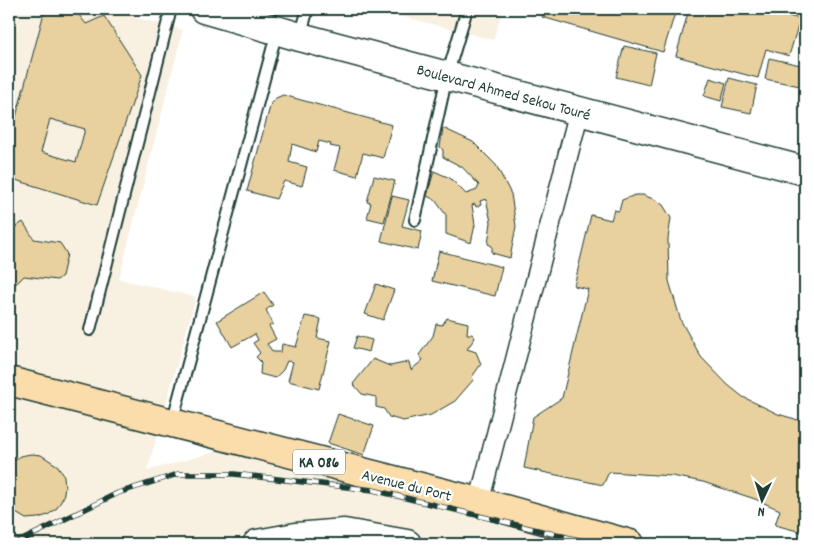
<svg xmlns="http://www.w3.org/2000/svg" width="814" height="553" font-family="Dekko,sans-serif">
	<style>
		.built { fill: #f8f1e2 }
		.building { fill: #e8d09f; stroke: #1f3d34; fill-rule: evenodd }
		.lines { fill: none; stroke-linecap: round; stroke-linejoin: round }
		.lane-casing { stroke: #1f3d34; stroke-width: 14 }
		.street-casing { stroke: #1f3d34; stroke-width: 22 }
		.secondary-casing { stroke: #1f3d34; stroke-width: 31 }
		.primary-casing { stroke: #1f3d34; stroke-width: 31 }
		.lane { stroke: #fff; stroke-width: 10 }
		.street { stroke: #fff; stroke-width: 19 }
		.secondary { stroke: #fff; stroke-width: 28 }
		.primary { stroke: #fbdcab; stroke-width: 28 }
		.rail-casing { stroke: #1f3d34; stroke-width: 5.5 }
		.rail { stroke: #fff; stroke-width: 4; stroke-dasharray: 11; stroke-linecap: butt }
		.labels { text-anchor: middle; stroke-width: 4.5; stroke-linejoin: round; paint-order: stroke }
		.shield { fill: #fff; stroke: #627771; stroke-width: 1 }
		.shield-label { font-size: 15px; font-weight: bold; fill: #1f3d34 }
		.street-label { font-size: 16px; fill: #1f3d34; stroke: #fff }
	</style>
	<rect width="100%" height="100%" fill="#fff"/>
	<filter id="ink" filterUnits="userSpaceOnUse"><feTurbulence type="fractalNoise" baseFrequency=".02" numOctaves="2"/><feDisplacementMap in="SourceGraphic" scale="10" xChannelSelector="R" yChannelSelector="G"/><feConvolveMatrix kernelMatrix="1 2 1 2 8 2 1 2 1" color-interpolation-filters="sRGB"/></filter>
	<g filter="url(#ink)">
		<path class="built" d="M9,9H104L183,30L119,279L196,297L147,471L218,451L574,544H9Z
			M374,9H503L493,40Z"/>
		<path class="building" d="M45,9H81L79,15L86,24L104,16L142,75L97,205L9,178V143ZM50,119L85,129L76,162L41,152Z
			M545,9H673L676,10L663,52L542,17Z
			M689,9H762L800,19L789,56L766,49L758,78L676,56Z
			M624,46L656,53L649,85L616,77Z
			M769,58L805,66V87L765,79Z
			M710,78L726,83L721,101L704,96Z
			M729,78L757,85L751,113L722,107Z
			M283,95L392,125L383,158L363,153L357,176L334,170L340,148L330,146L331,144L319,141L316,152L292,144L289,162L307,167L302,186L284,181L276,199L247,191L271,103L276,98Z
			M443,128L473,142L496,165L511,194L516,226L510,258L492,253V246L488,244L491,222L486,199L480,201L481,205L476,207L475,204L472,205L475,225L471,243L446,234V215L435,200L427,196L434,171L450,178L466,194L477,190L479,185L462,167L443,157V150L440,147Z
			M374,176L395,181L384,222L367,218L371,203L367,202Z
			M635,195H643L656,200L663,205L671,218L668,239L669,281L681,321L701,357L728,385L743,397L778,414L805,422V533L775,525L780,510L755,499L703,482L672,476L609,472L603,485L524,468L533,417L562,398L588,289L574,286L591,215L611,220L614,210L619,211L622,200Z
			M392,196L409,200L402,226L422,231L418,250L381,241Z
			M23,222L34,239L60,243L67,254L62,276L57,280L24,276L17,283L9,284V231Z
			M439,251L502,267L495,296L432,281Z
			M376,284L394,290L383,320L365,314Z
			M264,292L273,305L266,310L273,324L269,326L276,339L267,344L273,352H281L282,344L296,347L305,316L321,319L317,338L331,341L319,389L288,381L293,362L287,361L283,370L275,378L260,374L261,362L256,357L260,353L253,343L258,340L255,334L232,347L217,321Z
			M447,318L468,323L467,334H472L475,338L467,349L476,352L481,364L472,377L474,379L455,401L431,415L403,421L389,417L384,409L376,407V397L362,394L353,384L373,359L390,366L409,362L411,370L423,360L419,355L433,336L436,324L442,325Z
			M357,336L372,340L369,352L353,348Z
			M338,414L374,426L364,455L328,443Z
			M31,454L41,455L58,466L64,476L65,487L63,498L57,508L48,515L38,518L26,519L9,509V464L20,456Z"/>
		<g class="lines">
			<defs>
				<path id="lane" d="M300,36L308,9
					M415,220L447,76L467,9
					M90,330L171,9
					M172,423L277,31"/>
				<path id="street" d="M479,502L579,112"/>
				<path id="secondary" d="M204,9L300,37L805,171
					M257,544L296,537L344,533L407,544"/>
				<path id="primary" d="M9,381L479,502L630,544"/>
			</defs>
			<use href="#lane" class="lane-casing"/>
			<use href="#street" class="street-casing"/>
			<use href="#secondary" class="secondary-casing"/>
			<use href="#primary" class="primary-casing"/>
			<use href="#lane" class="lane"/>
			<use href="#street" class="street"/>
			<use href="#secondary" class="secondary"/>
			<use href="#primary" class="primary"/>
			<defs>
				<path id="rail" d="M14,544L118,493L178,474H234L373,490L595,544"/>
			</defs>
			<use href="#rail" class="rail-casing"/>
			<use href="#rail" class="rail"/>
		</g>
	</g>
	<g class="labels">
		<rect class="shield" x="293" y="449.5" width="52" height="25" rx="4"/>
		<g class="shield-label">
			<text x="319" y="467">KA 086</text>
		</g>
		<g class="street-label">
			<text transform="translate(504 91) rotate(15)" y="6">Boulevard Ahmed Sekou Touré</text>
			<text transform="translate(407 484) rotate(14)" y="6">Avenue du Port</text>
		</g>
	</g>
	<rect width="814" height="553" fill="none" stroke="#fff" stroke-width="30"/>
	<rect x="15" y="15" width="784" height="523" fill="none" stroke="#1f3d34" stroke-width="2" filter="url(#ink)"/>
	<g transform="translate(762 500) rotate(184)" stroke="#ffffff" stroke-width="4" paint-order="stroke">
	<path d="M0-4L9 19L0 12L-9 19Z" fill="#1f3d34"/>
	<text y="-8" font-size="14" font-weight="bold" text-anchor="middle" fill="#1f3d34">N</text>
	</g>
</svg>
